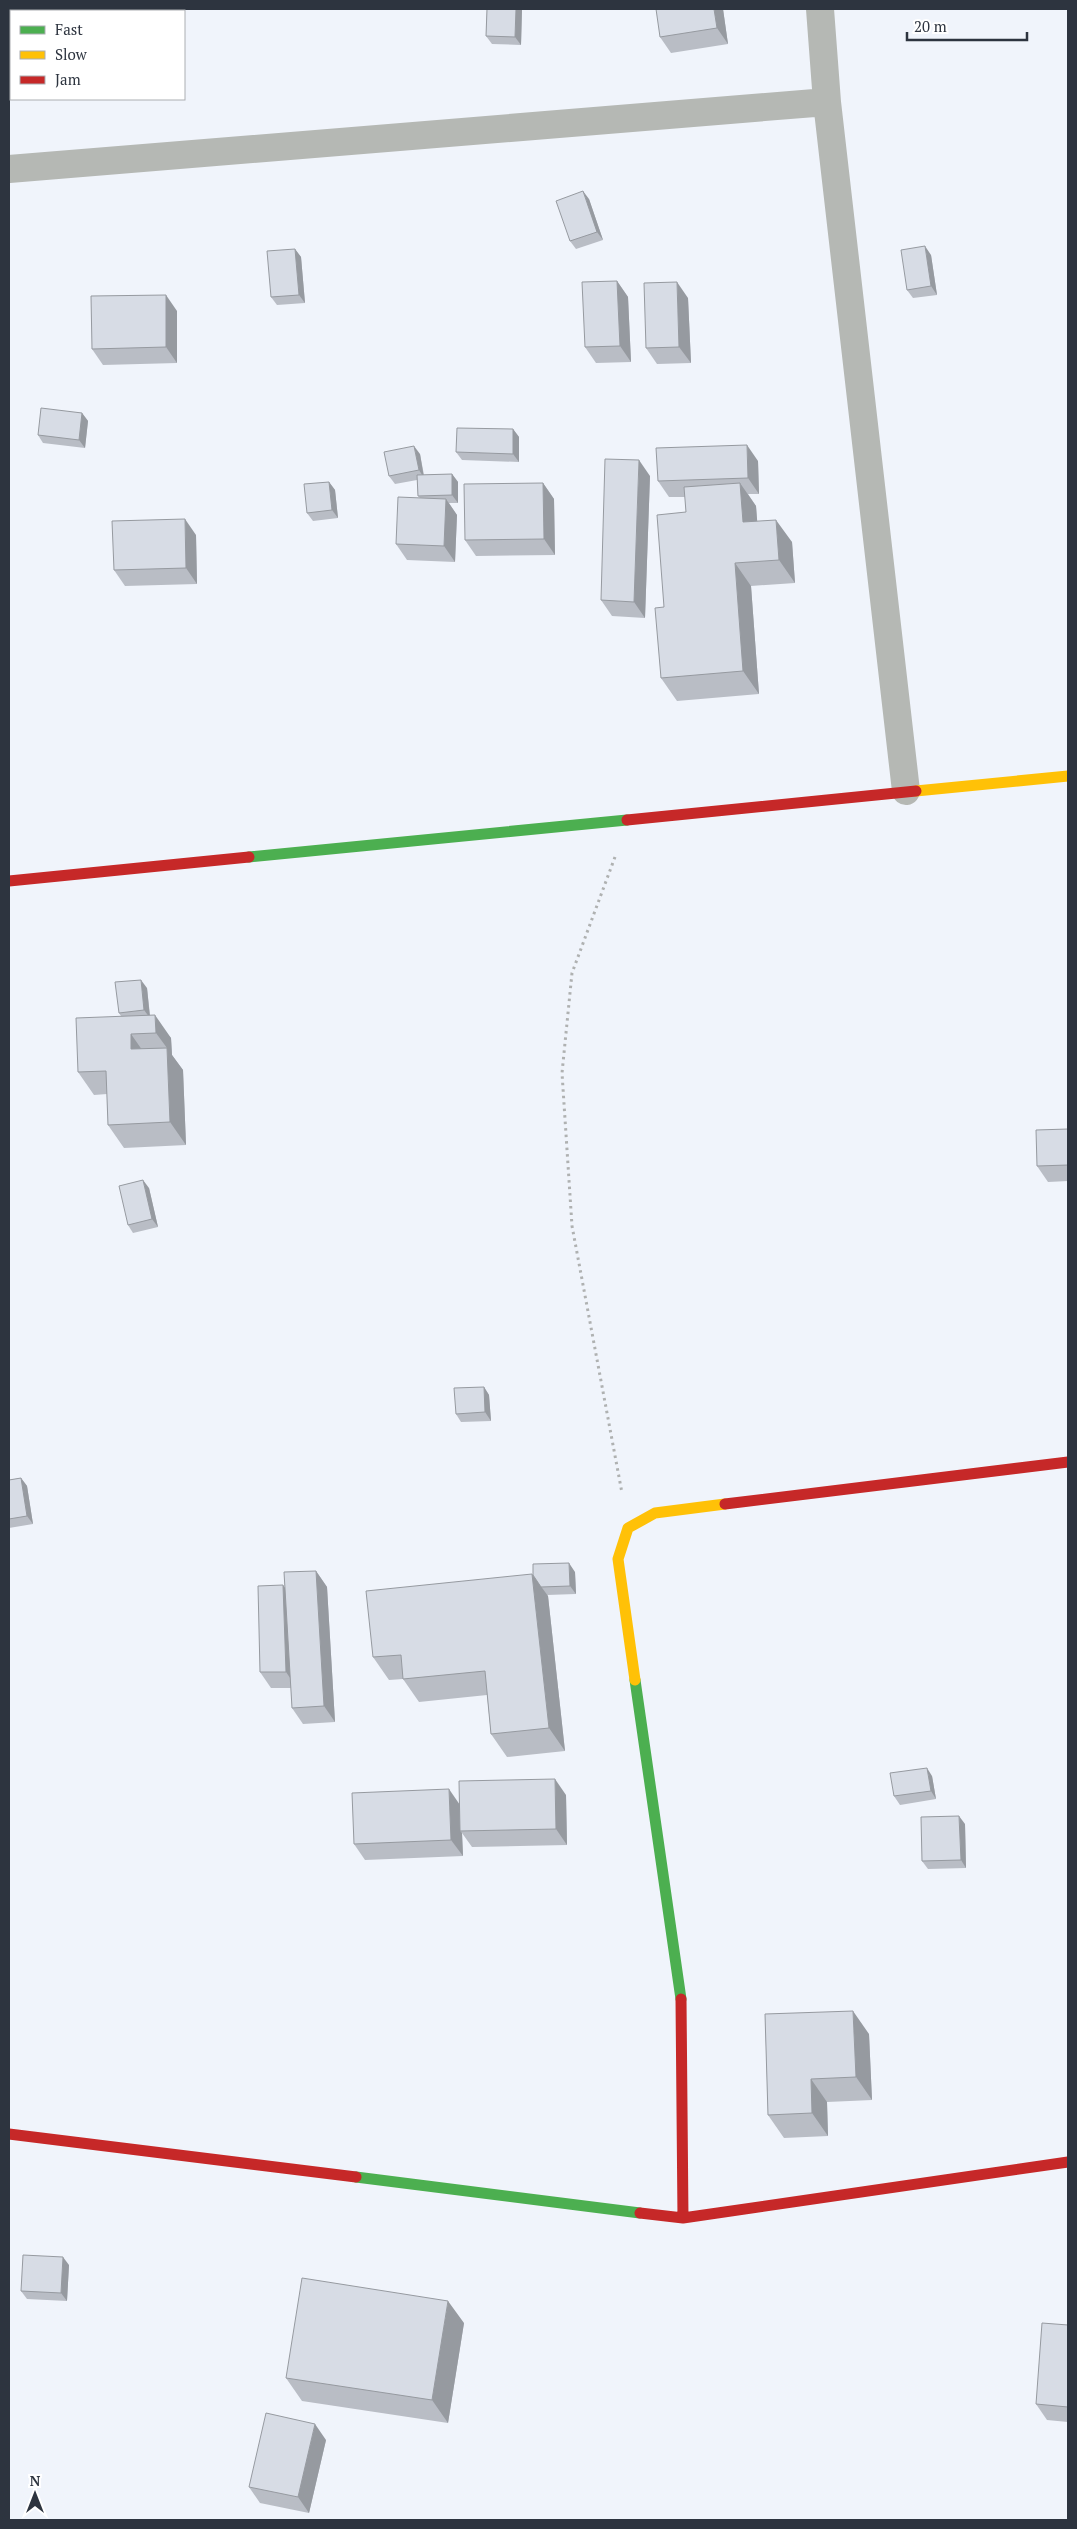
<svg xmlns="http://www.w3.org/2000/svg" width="1077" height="2529" font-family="'PT Serif',serif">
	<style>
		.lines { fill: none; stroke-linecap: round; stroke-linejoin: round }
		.path { stroke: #afb1b1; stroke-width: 3; stroke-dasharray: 2.5 4; stroke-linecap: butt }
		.street { stroke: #b5b8b4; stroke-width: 28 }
		.fast { stroke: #4caf50; stroke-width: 11 }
		.slow { stroke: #ffc107; stroke-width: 11 }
		.jam { stroke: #c62828; stroke-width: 11 }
		.wall { fill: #b9bdc5 }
		.shaded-wall { fill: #969aa0 }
		.building { fill: #d7dce5; stroke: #969aa0 }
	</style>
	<rect width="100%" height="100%" fill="#f0f4fb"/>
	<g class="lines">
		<path class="path" d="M615,857L572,973L562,1073L572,1226L622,1493"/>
		<path class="street" d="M820,9L827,102L906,791
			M9,169L827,102"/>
		<path class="fast" d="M249,857L627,820
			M635,1680L681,1999
			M356,2177L640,2213"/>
		<path class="slow" d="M916,791L1068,776
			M635,1680L618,1559L628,1528L655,1513L725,1504"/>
		<path class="jam" d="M627,820L916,791
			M9,881L249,857
			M725,1504L1068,1462
			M681,1999L683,2218
			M9,2134L356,2177
			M640,2213L683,2218L1068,2162"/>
	</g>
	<path class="wall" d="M487,9H522L521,45L492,44L486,36Z
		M723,9L728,44L671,53L660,37Z
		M589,199L603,240L576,249L570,241Z
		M295,249L301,257L305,303L277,305L271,297Z
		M931,255L937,295L913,298L907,290Z
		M617,281L628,297L631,362L596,363L585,347Z
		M688,298L691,363L657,364L646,348Z
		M177,311V363L103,365L92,349Z
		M82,413L88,421L85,448L43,443L38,435Z
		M513,429L519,437V462L462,460L456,452Z
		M420,454L424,475L452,474L458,482V503H449L457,515L455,562L407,560L396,544L420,498L418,496L417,480L395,484L389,476Z
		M758,461L759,494H748L756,506L757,521L792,542L795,583L751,586L759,694L677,701L661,678L664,607L686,512L685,497H669L658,481Z
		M650,476L645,618L612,616L601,600Z
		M329,482L335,490L338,518L313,521L307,513Z
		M543,483L554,499L555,555L476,556L465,540Z
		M196,535L197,584L125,586L114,570Z
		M147,988L150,1015L171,1038L172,1055L183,1070L186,1145L124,1148L108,1125L107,1094L94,1095L78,1072L121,1016L119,1013Z
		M1068,1129V1181L1048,1182L1037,1166Z
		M149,1188L158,1227L133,1233L128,1225Z
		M484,1387L489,1395L491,1421L461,1422L456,1414Z
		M21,1478L27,1486L33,1524L9,1528V1480Z
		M316,1571L327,1587L335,1722L303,1724L292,1708L291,1688H271L260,1672L283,1585L285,1588Z
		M575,1572L576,1594L547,1595L548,1596L565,1751L507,1757L491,1734L487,1695L419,1702L403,1679L389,1680L373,1657L533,1575Z
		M932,1776L936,1799L900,1805L894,1796Z
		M566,1795L567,1845L472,1847L462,1833L463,1856L365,1860L354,1844L460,1804Z
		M965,1824L966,1868L928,1869L922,1861Z
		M765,2014L869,2034L872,2100L827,2102L828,2136L784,2138L768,2115Z
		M69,2265L67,2301L27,2299L21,2291Z
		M464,2323L448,2423L302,2401L286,2378Z
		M1068,2325V2422L1047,2420L1036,2404Z
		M326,2440L309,2513L260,2503L249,2487Z"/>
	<path class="shaded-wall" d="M516,9H522L521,45L515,37Z
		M714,9H723L728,44L717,28Z
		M583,191L589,199L603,240L597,232Z
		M925,246L931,255L937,295L931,286Z
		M295,249L301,257L305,303L299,295Z
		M617,281L628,297L631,362L620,346Z
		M677,282L688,298L691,363L679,347Z
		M166,295L177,311V363L166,347Z
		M82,413L88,421L85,448L79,440Z
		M513,429L519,437V462L513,454Z
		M747,445L758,461L759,494L748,478Z
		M414,446L420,454L424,478L419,470Z
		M639,460L650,476L645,618L634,602Z
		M452,474L458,482V503L452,495Z
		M329,482L335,490L338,518L332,510Z
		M543,483L554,499L555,555L544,539Z
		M740,483L756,506L759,544L743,522Z
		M446,499L457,515L455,562L444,546Z
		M185,519L196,535L197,584L186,568Z
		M776,520L792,542L795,583L779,560Z
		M735,563L751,586L759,694L743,671Z
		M141,980L147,988L150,1018L144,1010Z
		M155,1015L171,1038L172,1055L183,1070L186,1145L170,1122L167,1048L156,1033Z
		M131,1034L147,1057L131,1049Z
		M143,1180L149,1188L158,1227L152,1219Z
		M484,1387L489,1395L491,1421L485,1412Z
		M21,1478L27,1486L33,1524L27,1516Z
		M569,1563L575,1572L576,1594L570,1586Z
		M316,1571L327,1587L335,1722L324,1706Z
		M532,1574L548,1596L565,1751L549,1728Z
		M283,1585L294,1601L297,1688L286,1672Z
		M927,1768L932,1776L936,1799L931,1791Z
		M555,1779L566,1795L567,1845L556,1829Z
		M449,1789L460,1805V1831L462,1833L463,1856L451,1840Z
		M959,1816L965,1824L966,1868L961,1860Z
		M853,2011L869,2034L872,2100L856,2077Z
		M811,2079L827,2102L828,2136L812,2113Z
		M63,2257L69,2265L67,2301L61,2293Z
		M448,2301L464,2323L448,2423L432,2400Z
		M315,2424L326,2440L309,2513L298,2497Z"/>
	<path class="building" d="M487,9H516L515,37L486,36Z
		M656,9H714L717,28L660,37Z
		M583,191L597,232L570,241L556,201Z
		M925,246L931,286L907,290L901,250Z
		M295,249L299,295L271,297L267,251Z
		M617,281L620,346L585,347L582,282Z
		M677,282L679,347L646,348L644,283Z
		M166,295V347L92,349L91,296Z
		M41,408L82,413L79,440L38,435Z
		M457,428L513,429V454L456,452Z
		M747,445L748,478L658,481L656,448Z
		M414,446L419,470L389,476L384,452Z
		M605,459L639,460L634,602L601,600Z
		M452,474V495L418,496L417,475Z
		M329,482L332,510L307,513L304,484Z
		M543,483L544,539L465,540L464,484Z
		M740,483L743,522L776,520L779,560L735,563L743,671L661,678L655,608L664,607L657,515L686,512L684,487Z
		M398,497L446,499L444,546L396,544Z
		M185,519L186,568L114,570L112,521Z
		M141,980L144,1010L119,1013L115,982Z
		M155,1015L156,1033L131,1034V1049L167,1048L170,1122L108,1125L106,1071L78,1072L76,1018Z
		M1068,1129V1165L1037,1166L1036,1130Z
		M143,1180L152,1219L128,1225L119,1186Z
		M484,1387L485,1412L456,1414L454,1388Z
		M21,1478L27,1516L9,1519V1480Z
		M569,1563L570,1586L541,1587L533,1575V1564Z
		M316,1571L324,1706L292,1708L284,1572Z
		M532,1574L549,1728L491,1734L485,1671L403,1679L401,1655L373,1657L366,1591Z
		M283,1585L286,1672H260L258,1586Z
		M927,1768L931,1791L894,1796L890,1773Z
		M555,1779L556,1829L460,1831L459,1781Z
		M449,1789L451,1840L354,1844L352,1793Z
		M959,1816L961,1860L922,1861L921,1817Z
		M853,2011L856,2077L811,2079L812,2113L768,2115L765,2014Z
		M23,2255L63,2257L61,2293L21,2291Z
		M302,2278L448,2301L432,2400L286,2378Z
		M1042,2323L1068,2325V2407L1036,2404Z
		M266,2413L315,2424L298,2497L249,2487Z"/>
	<rect width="1077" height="2529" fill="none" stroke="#2d343f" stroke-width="20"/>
	<rect x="10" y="10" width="175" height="90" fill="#ffffff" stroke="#abaeb2"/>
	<rect x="20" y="26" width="25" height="8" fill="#4caf50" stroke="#abaeb2"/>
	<text x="55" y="35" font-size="15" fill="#2d343f">Fast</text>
	<rect x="20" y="51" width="25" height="8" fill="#ffc107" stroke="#abaeb2"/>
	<text x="55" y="60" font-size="15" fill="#2d343f">Slow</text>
	<rect x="20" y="76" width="25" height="8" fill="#c62828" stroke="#abaeb2"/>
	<text x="55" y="85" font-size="15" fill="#2d343f">Jam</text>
	<g transform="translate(35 2494)" stroke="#ffffff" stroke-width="4" paint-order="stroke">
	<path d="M0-4L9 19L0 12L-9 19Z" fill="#2d343f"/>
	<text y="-8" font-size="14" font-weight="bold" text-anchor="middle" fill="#2d343f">N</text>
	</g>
	<path d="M907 32v8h120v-8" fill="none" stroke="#2d343f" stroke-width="2.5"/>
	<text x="914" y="32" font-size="15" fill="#2d343f" stroke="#ffffff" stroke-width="4" paint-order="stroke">20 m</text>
</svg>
